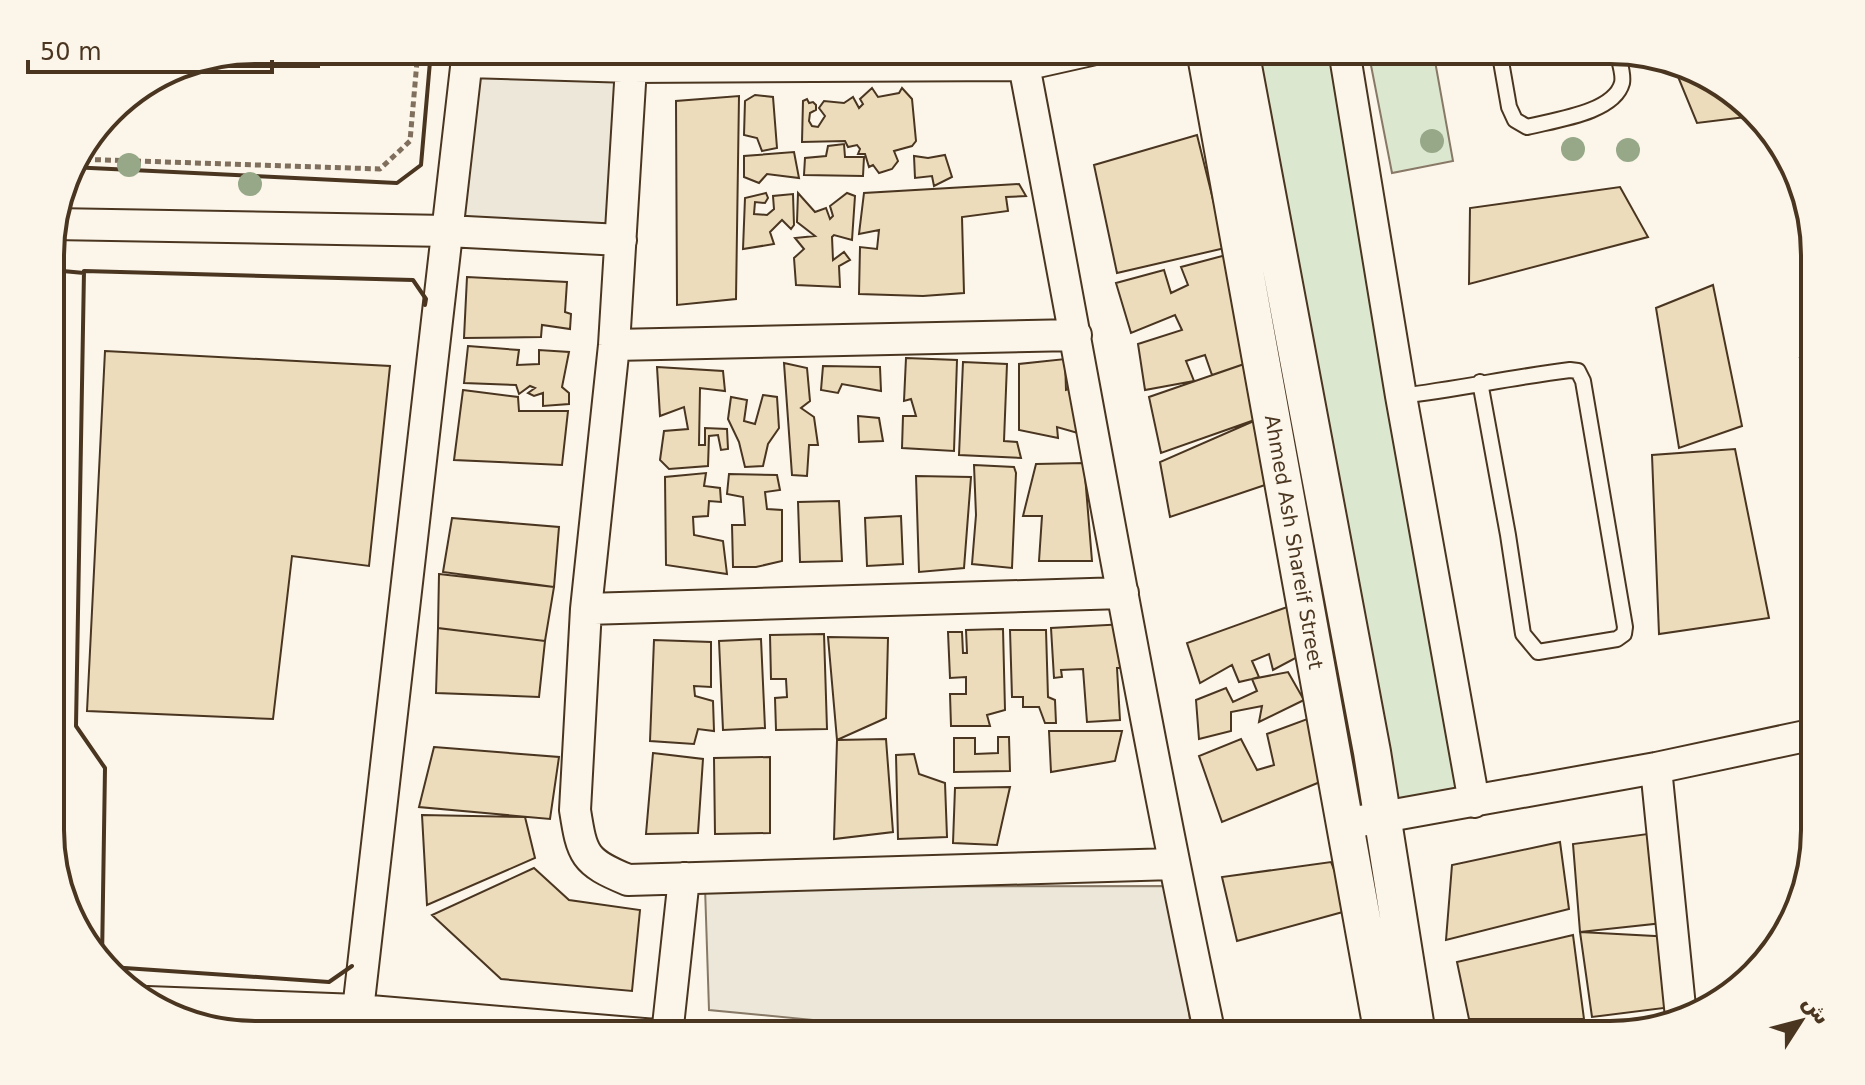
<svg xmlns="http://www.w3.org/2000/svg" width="1865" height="1085" font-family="'DejaVu Sans',Vazirmatn,sans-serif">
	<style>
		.green { fill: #dce7d0; stroke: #887966; stroke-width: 2 }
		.parking { fill: #ede7d9; stroke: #887966; stroke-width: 2 }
		.building { fill: #ecdcbc; stroke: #4a3520; stroke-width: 2 }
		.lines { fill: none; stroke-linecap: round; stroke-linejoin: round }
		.service-casing { stroke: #4a3520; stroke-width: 18 }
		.minor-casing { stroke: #4a3520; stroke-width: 34 }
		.tertiary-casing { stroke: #4a3520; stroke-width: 40 }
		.path { stroke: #7f6f5c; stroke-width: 5; stroke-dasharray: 6 4; stroke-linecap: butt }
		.service { stroke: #fbf6e9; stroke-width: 14 }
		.minor { stroke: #fbf6e9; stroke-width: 30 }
		.tertiary { stroke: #fbf6e9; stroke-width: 36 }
		.wall { stroke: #4a3520; stroke-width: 4 }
		.tree { fill: #96a887 }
		.labels { text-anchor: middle; stroke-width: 6; stroke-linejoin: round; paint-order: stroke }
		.street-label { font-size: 20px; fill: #4a3520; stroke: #fbf6e9 }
		.rim { fill: none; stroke: #4a3520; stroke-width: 4 }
	</style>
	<rect width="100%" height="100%" fill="#fbf6e9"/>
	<path class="green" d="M1240,50H1344L1474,802L1381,818Z
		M1368,50H1433L1453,161L1392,173Z"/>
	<path class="parking" d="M467,62L631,67L621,240L447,231Z
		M1172,886L1192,1035H969L709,1010L705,887Z"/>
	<path class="building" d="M255,50H319V67H175Z
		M1674,67L1712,77L1754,116L1697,123Z
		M872,88L878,97L899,93L902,88L912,99L916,141L912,146L894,151L898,161L892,169L879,173L873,165L869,167L865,154H858L860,149L857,145L848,147L845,141L802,142L803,101L807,99L809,103L813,102L816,105V110L810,113L809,121L812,126L818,127L825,116L819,108L824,101L844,103L853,97L859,108L863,104L860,99Z
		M755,95L773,97L777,148L762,151L757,138L744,135L745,101Z
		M739,96L736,299L677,305L676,101Z
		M1197,135L1225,248L1117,273L1094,165Z
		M844,144L845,157H864L863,176L804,175L805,158L826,156L828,146Z
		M794,152L799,178L767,174L759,183L744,177V156Z
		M945,155L952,177L934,186L932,176L915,178L914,156L928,158Z
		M1019,184L1026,196L1006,197L1008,211L962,217L964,293L923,296L859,294L860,247L877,249L879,230L859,234L864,193Z
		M1620,187L1648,237L1469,284L1470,208Z
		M766,193L768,198L765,203L755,202L754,214L767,215L774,209L773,196L793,194L794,225L791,229L782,220L770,232L774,244L743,249L745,198Z
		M798,193L815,212L826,208L830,219L833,216L830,206L847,193L855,196L852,240L834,235L832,237L833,260L844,252L850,260L839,266L840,287L796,285L794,258L804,249L795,238L815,236L797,222Z
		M1226,255L1250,362L1212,375L1205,355L1186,361L1194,381L1145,390L1138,344L1182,330L1175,315L1131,333L1116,283L1164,270L1171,293L1188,285L1181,267Z
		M467,277L567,282L565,312L571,314L570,329L542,325L541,337L464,338Z
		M1713,285L1742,426L1679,448L1656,308Z
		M468,346L519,350L517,365L539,364V350L569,352L562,387L569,393V404L543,406V393L534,396L528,393L535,388L530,386L519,394L516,385L464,383Z
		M105,351L390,366L369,566L292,556L273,719L87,711Z
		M1815,356V398L1800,358Z
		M906,358L957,360L954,451L902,448L903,416H916L911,399L904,401Z
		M1065,359L1066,390L1075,387L1085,435L1057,427L1058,438L1019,430V364Z
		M963,362L1007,364L1004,441L1017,442L1021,458L959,455Z
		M1250,362L1263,417L1161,453L1149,397Z
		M784,363L807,368L810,401L801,408L814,417L818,445H809L807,476L792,475Z
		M823,366L880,367L881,391L842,384L838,393L821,390Z
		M657,367L723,371L725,391L700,388L699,445H705V428L727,429L728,449L721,450L718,435L709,436L708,466L669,469L660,460L664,431L688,429L684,407L660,416Z
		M463,390L518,397L519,411H568L562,465L454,460Z
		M763,395L777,397L779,428L768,444L763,466L745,467L739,442L728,419L731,397L747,400L744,421L755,424Z
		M858,416L879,418L883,441L859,442Z
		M1263,417L1271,483L1170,517L1160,462Z
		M1735,449L1769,618L1659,634L1652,455Z
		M1084,463L1092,561H1039L1042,516H1023L1036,464Z
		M974,465L1014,467L1016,473L1012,568L972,564L976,515Z
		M706,473L704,486L720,488L721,502L709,501L708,516L693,517L694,535L723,541L727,574L666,565L665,477Z
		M729,474L777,475L780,490L765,492L767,509L782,510V561L756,567H733L732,525H745L743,497L727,494Z
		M916,476L971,477L964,568L919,572Z
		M839,501L842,561L800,562L798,502Z
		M901,516L903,564L867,566L865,518Z
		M452,518L559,527L554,587L443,572Z
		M439,574L554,587L545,641L438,628Z
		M1290,606L1305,653L1273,670L1269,654L1252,661L1259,677L1252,679L1239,682L1232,665L1200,683L1187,643Z
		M1126,624L1128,668H1117L1120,720L1087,722L1083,669L1061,670L1062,677L1054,678L1051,628Z
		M438,628L545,641L539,697L436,693Z
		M1003,629L1005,710L987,715L990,726H951L950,694H966V677L950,678L948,632H962L963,653H967L966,630Z
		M1010,630H1046L1048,697L1055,700L1056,723H1045L1039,707H1023V697H1012Z
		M824,634L827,729L776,730L775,698L787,697L786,679H771L770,635Z
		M828,637L888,638L886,718L837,740Z
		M761,639L765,728L723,730L719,641Z
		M654,640L711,642V687L694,686L695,696L713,701L714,731L698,729L694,744L650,741Z
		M1288,672L1304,700L1259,722L1262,706L1231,712V731L1199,739L1196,700L1226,688L1233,702L1257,691L1252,679Z
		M1310,718L1320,782L1222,822L1199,756L1241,739L1257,770L1274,765L1267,734Z
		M1049,731H1122L1115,761L1051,772Z
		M998,737H1009L1010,771L954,772V738H975V754L998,753Z
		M886,739L893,832L834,839L837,740Z
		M434,747L559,757L550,819L419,807Z
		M653,753L703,759L698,833L646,834Z
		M914,754L919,774L945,783L947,837L898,839L896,755Z
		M770,757V833L715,834L714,758Z
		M1010,787L997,845L953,843L955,788Z
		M422,815L525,817L535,858L427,905Z
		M1655,833L1672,922L1580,932L1573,844Z
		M1560,842L1569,909L1446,940L1452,865Z
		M1331,862L1350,910L1237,941L1222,877Z
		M534,868L569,900L640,910L632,991L501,979L432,915Z
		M1580,932L1673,937L1680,1006L1592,1017Z
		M1573,935L1584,1019H1469L1457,962Z"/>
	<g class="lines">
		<defs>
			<path id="service" d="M1499,50L1509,107L1515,120L1527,127C1554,120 1614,113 1622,83C1624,74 1619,61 1617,52
				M1401,396C1458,389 1514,377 1570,370L1578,371L1583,381L1625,627L1624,634L1617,639L1538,652L1523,634L1508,535L1480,382"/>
			<path id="minor" d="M1344,50L1401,396L1474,802
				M467,62L631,67L1024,65L1091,50
				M1024,65C1086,388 1141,713 1210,1035
				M631,67L614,345L586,609L575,810C582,855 584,862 628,880L1174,864
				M53,224L447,231L621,240
				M614,345L1076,335
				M586,609L1123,593
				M1656,768L1681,1017
				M1344,824L1656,768L1815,734
				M147,1002L358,1010L468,50
				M358,1010L656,1035
				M667,1035L684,878"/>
			<path id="tertiary" d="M1205,50L1383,1035
				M1240,50L1372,752L1417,1035"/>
		</defs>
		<use href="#service" class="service-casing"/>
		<use href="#minor" class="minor-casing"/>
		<use href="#tertiary" class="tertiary-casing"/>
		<path class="path" d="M75,159L380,169L410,141L418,50"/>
		<use href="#service" class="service"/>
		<use href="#minor" class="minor"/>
		<use href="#tertiary" class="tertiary"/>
		<path class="wall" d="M70,167L397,183L421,165L431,50
			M52,270L84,273
			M102,960L105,768L76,726L84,271L413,280L426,299L425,305
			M110,967L329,982L352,966"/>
	</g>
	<g class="tree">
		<circle cx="1432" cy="141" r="12"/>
		<circle cx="1573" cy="149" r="12"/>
		<circle cx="1628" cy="150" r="12"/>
		<circle cx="129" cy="165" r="12"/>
		<circle cx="250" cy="184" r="12"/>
	</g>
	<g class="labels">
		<g class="street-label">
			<text transform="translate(1294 542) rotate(80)" y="7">Ahmed Ash Shareif Street</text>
		</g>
	</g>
	<path d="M0 0H1865V1085H0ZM255 64H1610A191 191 0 0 1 1801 255V830A191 191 0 0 1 1610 1021H255A191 191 0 0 1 64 830V255A191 191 0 0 1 255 64Z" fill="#fbf6e9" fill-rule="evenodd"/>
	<path class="rim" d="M255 64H1610A191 191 0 0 1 1801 255V830A191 191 0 0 1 1610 1021H255A191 191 0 0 1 64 830V255A191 191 0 0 1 255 64Z"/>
	<g transform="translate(1801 1021) rotate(54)" stroke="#fbf6e9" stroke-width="6" paint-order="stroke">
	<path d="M0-6L14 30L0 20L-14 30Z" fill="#4a3520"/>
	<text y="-12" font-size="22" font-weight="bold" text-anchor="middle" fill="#4a3520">ش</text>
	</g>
	<path d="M28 60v12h244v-12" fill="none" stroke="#4a3520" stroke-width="4"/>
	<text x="40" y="60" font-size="24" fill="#4a3520" stroke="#fbf6e9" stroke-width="6" paint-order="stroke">50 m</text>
</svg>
